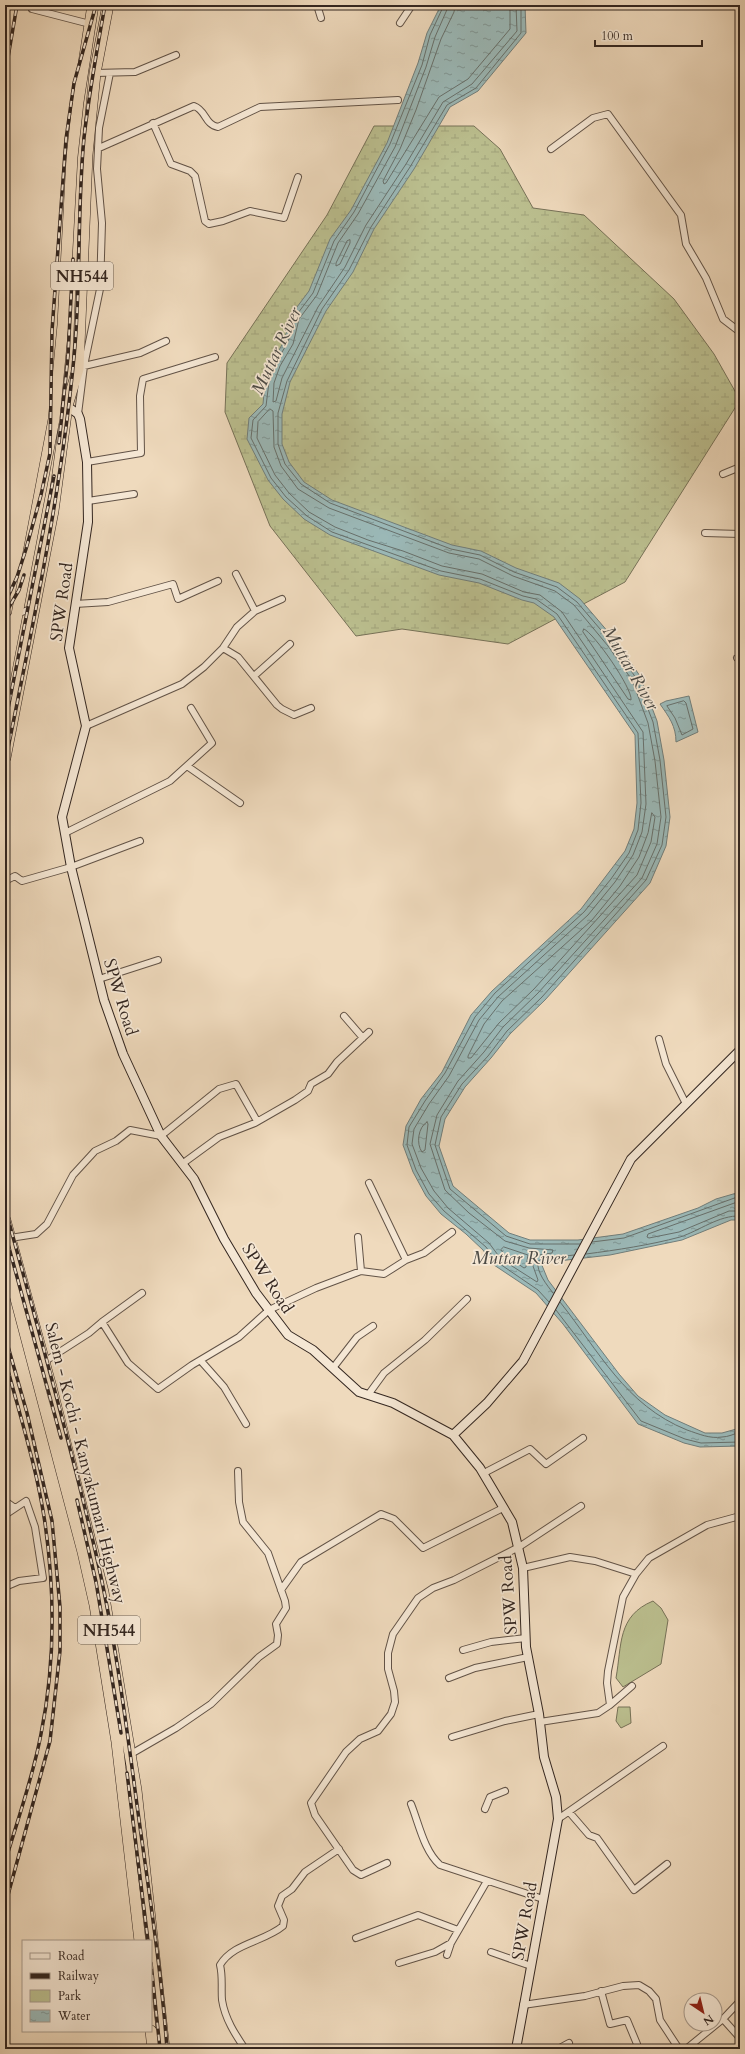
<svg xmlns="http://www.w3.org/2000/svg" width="745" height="2054" font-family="Cardo,serif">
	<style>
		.wetland { fill: url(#wetland-marsh); stroke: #777258 }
		.park { fill: #bbbf8f; stroke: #777258 }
		.water { fill: url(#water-ripples); stroke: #717e7b }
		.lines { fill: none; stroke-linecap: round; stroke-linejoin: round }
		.shore { stroke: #67706c; stroke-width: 1 }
		.street-casing { stroke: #625347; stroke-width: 8 }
		.secondary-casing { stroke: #332620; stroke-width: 10 }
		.highway-casing { stroke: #332620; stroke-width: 12 }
		.street { stroke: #f5e7d4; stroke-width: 6 }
		.secondary { stroke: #f5e7d4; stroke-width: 8 }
		.highway { stroke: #efdabd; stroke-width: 11 }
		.rail-casing { stroke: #332620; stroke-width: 3.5 }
		.rail { stroke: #f5e7d4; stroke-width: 2; stroke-dasharray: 6; stroke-linecap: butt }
		.labels { text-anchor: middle; stroke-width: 3.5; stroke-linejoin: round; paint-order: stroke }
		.shield { fill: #f5e7d4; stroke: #6d6056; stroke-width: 1 }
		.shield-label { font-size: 16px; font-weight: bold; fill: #332620 }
		.street-label { font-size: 17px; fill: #332620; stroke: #f5e7d4 }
		.water-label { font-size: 18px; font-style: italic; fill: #4d4b46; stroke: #f5e7d4 }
	</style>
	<defs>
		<pattern id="wetland-marsh" width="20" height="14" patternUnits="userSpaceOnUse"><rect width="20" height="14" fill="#bbbf8f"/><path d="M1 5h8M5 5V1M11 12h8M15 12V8" fill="none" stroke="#a1a47b"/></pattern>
		<pattern id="water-ripples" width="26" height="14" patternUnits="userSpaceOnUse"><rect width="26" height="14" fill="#9bb9b8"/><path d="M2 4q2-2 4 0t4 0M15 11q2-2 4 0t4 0" fill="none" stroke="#7f9695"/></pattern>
	</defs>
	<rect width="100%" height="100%" fill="#efdabd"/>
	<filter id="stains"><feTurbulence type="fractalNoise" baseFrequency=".005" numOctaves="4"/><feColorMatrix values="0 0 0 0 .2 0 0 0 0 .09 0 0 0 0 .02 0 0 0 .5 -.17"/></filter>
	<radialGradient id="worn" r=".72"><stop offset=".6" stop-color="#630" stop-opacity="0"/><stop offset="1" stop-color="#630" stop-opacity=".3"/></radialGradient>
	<path class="wetland" d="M374,126H474L500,149L533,208L584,215L674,299L714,354L740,400L625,582L508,644L402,629L356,636L270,526L225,412L227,363L327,215Z"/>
	<path class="park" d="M653,1601L661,1608L668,1620L661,1664L623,1687L616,1678C622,1645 617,1616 653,1601Z
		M618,1707H630L631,1723L621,1728L616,1721Z"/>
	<path class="water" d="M441,5H525L526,33L478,91L450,107L414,169L374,229L353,272L326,311L290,382L282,414V444L289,462L304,482L332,500L452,545L481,551L516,568L559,583L580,599L615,640L640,676L657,721L664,760L670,817L666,846L650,883L545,1000L510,1034L491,1058L465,1087L445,1119L439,1146L453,1186L509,1233L530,1240H578L623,1234L698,1208L716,1199L740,1192V1220H731L682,1240L610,1255L541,1263L548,1280L619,1374L638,1396L665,1415L705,1433H722L740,1428V1446L700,1447L684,1443L638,1424L563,1324L536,1293L494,1265L483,1250L466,1234L441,1214L426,1196L413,1172L403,1145L406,1126L421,1099L442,1072L471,1015L492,991L581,909L625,851L634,829L637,803L635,735L554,617L534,603L522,600L479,583L439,575L330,535L304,519L283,499L268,480L247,439L249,418L263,404L265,382L272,363L284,341L291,315L309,291L330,239L351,210L387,143L418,63L427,33Z
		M689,696L698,732L676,742C676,726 669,717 660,704L666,701Z"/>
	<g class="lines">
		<path class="shore" d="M444,5L430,35L422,65L390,144L354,212L334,241L313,293L295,317L288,342L275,364L269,382L266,406L253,420L251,438L271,478L286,497L307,516L332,532L441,571L480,579L523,596L536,599L557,614L638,733L641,803L638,830L629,853L611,879L584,912L495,993L475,1017L445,1073L425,1101L409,1127L407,1145L416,1170L429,1194L444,1211L486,1247L497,1262L538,1290L549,1302
			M449,5L435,37L426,67L395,147L358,214L338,243L317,295L299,319L293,344L280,366L274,383L273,402L276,401L282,378L318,307L345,267L366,225L406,164L443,102L472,84L517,31L516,5
			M455,5L454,12L441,39L416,110L400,149L383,181L384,184L386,183L439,97L468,79L510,29V5
			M521,5V33L476,88L447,105L410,167L371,227L349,270L322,309L287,381L278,413V444L285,464L301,484L330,503L451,549L480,555L514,572L557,587L577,602L612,643L636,678L653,722L660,760L666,817L662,845L646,880L542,997L507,1031L488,1056L462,1084L441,1117L435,1145L450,1189L506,1236L530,1244H580
			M350,240V243L340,264L336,266V263L347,241Z
			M270,409L273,411L274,447L281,466L298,489L329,508L449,553L479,559L513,576L555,591L574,605L608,646L632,680L648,723L655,761L661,817L657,844L642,878L538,993L503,1027L484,1052L458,1081L437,1115L430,1144L445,1190L469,1213L505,1241L529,1248L553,1250L552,1253L539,1255L534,1260L533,1266L538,1280L537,1282L501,1259L489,1243L448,1208L434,1191L421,1168L412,1144L414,1129L429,1104L449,1076L479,1020L498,997L588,915L615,882L633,855L642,832L646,804L643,732L562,612L540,595L524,592L482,574L442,566L403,551L368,540L335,527L309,512L289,493L275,475L257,438L258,422Z
			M584,629C594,633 633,689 631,700L628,699L583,632Z
			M684,701L686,703L693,729L682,735L675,718L667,706Z
			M652,813L655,817L651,842L637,875L534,989L499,1023L471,1058H468V1056L484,1024L502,1001L592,920L620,886L639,857L648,833Z
			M427,1122L428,1124L425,1150L422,1152C416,1144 418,1127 427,1122Z
			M740,1201L648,1234L647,1237L649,1238L679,1232L729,1211H740
			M592,1242L624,1238L740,1196
			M504,1247L528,1255L526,1267L524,1268L505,1255L501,1250Z
			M586,1254C617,1250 650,1245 680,1237C699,1231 719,1215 740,1216
			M553,1293C547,1285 536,1272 538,1261L542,1259L574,1255
			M560,1302C599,1351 625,1405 687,1430C699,1434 710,1439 722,1437C728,1437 734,1434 740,1432
			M556,1310L641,1421L685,1439L701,1443L740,1442"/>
		<defs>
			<path id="street" d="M317,5L321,18
				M32,9L90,24
				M400,23L412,5
				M95,73L135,72L176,55
				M153,123L171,164L190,171L195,176L205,221L209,224L223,221L250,211L284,218L298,177
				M99,148L194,106C206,110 205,125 218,127L260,107L398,100
				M551,149L593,118L608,114L681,215L686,244L706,278L723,319L740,332
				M84,366L140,353L166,341
				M78,414L84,366L100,289L102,223L97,169L99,128L110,73
				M87,462L141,453L140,396L143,379L215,357
				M723,474L740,467
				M88,501L134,494
				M705,533L740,534
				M236,574L255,611
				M75,604L108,602L173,584L178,599L218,581
				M5,625L16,614L34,608
				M223,648L238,657L277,705L282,709L294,715L311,708
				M737,658L740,657
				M254,676L290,644
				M86,726L182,684L204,667L223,648L237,627L255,611L282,599
				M187,766L240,803
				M65,833L170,781L212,743L191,708
				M5,881L15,876L22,881L71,867L140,841
				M99,979L158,960
				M344,1016L363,1038
				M659,1039L666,1064L686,1104
				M182,1164L219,1137L255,1123L295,1100L308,1091L311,1084L328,1074L337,1062L369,1032
				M369,1183L406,1260
				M358,1237L361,1271
				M10,1238L36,1234L47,1224L73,1175L95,1151L116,1141L130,1130L161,1136L219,1089L236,1084L257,1121
				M102,1322L142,1293
				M201,1361L224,1387L246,1424
				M44,1362L89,1333L102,1322L128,1363L158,1389L192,1365L239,1337L269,1310L316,1288L361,1271L384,1274L406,1260L424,1253L452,1232
				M333,1368L357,1337L373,1326
				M368,1395L384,1373L425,1340L467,1299
				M484,1473L530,1449L546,1464L583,1438
				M5,1501L15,1508
				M5,1515L26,1501L35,1527L43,1578L19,1581L5,1587
				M523,1568L570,1557L595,1561L636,1574
				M281,1590L301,1562L381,1514L394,1519L423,1548L503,1508
				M463,1650L491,1642L526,1638
				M449,1678L475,1668L528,1657
				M610,1705L632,1686
				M540,1722L598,1713L610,1705L607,1683L608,1671L623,1597L636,1574L649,1558L707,1525L740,1516
				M452,1737L505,1721L539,1714
				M131,1754L176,1728L211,1704L259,1657L277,1644L278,1635L276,1624L286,1608L285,1601L268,1553L243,1522L239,1502L238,1471
				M411,1804C419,1824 424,1851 440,1865L543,1899
				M485,1809L490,1797L505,1791
				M570,1813L589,1835L597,1838L634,1890L667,1864
				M558,1819L663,1746
				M387,1863L361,1875L353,1870L315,1815L311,1803L346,1752L360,1739L378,1731L391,1714L395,1702L394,1691L388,1669V1653L393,1634L418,1598L433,1588L454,1580L519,1547L581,1506
				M356,1938L418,1915L458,1930
				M491,1952L531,1966
				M447,1955L451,1943L487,1881
				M399,1963L435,1952L451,1943
				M601,1991L610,2024L627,2020L637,2044
				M523,2005L585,1996L623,1986L639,1985L649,1991L656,1999L660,2020L679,2049
				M723,2019L740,2038
				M245,2049C235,2034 225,2019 222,2000C221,1988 223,1977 220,1965C233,1943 264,1942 283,1926L284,1920L278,1906L282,1896L292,1889L305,1872L339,1849
				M558,2049L569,2043
				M686,2049L723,2019L740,2001"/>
			<path id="secondary" d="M67,406L78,414L80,419L87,462L88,522L69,648L86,726L62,817L71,867L104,1000L123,1054L161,1136L194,1179L224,1239L256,1293L288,1335L313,1350L359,1392L393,1403L453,1435L480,1468L512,1522L523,1568L526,1647L539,1714L544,1757L556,1797L558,1819L516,2049
				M453,1435L487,1403L523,1361L631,1159L740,1050"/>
			<path id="highway" d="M5,678L54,419L63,325L72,157L78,102L93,5
				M5,758L53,511L67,406L78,369L87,155L95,73L108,5
				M5,1220L51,1387L103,1592L136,1790L164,2049
				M5,1257L83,1552L95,1605L117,1742L140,1941
				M151,2031L153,2049"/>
		</defs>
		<use href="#street" class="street-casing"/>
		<use href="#secondary" class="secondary-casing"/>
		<use href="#highway" class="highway-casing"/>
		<use href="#street" class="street"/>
		<use href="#secondary" class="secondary"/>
		<use href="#highway" class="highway"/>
		<defs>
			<path id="rail" d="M5,75L17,5
				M59,443L68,356L73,259
				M5,603L17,577L26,549L41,495L50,453L52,331L66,139L74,83L96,5
				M5,614L19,590L24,575
				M5,724L54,476
				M5,763C32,629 61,494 74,357C81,285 77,211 84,138C89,93 97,49 105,5
				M5,1208C35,1316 65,1424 91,1533C113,1622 125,1714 137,1805C148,1886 161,1967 167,2049
				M5,1233L61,1438
				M5,1336L27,1413L52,1521L60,1607V1651L50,1741L5,1906
				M5,1359C19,1413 37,1468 45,1523C55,1593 55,1665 41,1734C33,1777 18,1819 5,1862
				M77,1500L96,1582L121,1733
				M127,1773L148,1941
				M151,1963L160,2049"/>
		</defs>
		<use href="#rail" class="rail-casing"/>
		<use href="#rail" class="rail"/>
	</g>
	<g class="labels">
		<g class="shield">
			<rect x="51" y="262" width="62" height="28" rx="3"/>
			<rect x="78" y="1616" width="62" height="28" rx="3"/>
		</g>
		<g class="shield-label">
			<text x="82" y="282">NH544</text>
			<text x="109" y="1636">NH544</text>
		</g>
		<g class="street-label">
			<text transform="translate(61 602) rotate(-82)" y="6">SPW Road</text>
			<text transform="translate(121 997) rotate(73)" y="6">SPW Road</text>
			<text transform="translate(268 1278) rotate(57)" y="6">SPW Road</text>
			<text transform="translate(86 1463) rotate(76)" y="6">Salem - Kochi - Kanyakumari Highway</text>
			<text transform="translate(508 1595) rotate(-94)" y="6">SPW Road</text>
			<text transform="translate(524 1921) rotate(-80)" y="6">SPW Road</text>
		</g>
		<g class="water-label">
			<text transform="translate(276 351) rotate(-65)" y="6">Muttar River</text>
			<text transform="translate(631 668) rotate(60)" y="6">Muttar River</text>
			<text x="519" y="1264">Muttar River</text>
		</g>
	</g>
	<rect width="745" height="2054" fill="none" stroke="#efdabd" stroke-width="20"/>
	<rect x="6" y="6" width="733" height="2042" fill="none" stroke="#332620" stroke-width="2"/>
	<rect x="10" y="10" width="725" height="2034" fill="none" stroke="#332620"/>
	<rect x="22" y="1940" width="130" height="92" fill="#f5e7d4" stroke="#a79a8c"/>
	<rect x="30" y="1953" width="20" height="6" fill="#f5e7d4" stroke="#a79a8c"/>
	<text x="58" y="1960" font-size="12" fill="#332620">Road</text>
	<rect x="30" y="1973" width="20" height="6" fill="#332620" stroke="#a79a8c"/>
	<text x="58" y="1980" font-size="12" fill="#332620">Railway</text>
	<rect x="30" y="1990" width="20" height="12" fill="#bbbf8f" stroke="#a79a8c"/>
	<text x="58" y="2000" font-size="12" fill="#332620">Park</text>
	<rect x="30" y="2010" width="20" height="12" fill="url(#water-ripples)" stroke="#a79a8c"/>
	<text x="58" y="2020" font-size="12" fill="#332620">Water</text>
	<g transform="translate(703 2012) rotate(145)"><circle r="19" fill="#f5e7d4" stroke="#a79a8c"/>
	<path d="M0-3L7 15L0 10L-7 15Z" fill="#8f2418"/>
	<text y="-6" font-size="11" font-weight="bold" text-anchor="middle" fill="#332620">N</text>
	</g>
	<path d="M595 40v6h107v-6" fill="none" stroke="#332620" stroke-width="2"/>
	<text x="601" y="40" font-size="12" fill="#332620" stroke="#f5e7d4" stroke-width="3" paint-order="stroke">100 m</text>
	<rect width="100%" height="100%" filter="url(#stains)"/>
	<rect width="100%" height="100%" fill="url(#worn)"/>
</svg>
